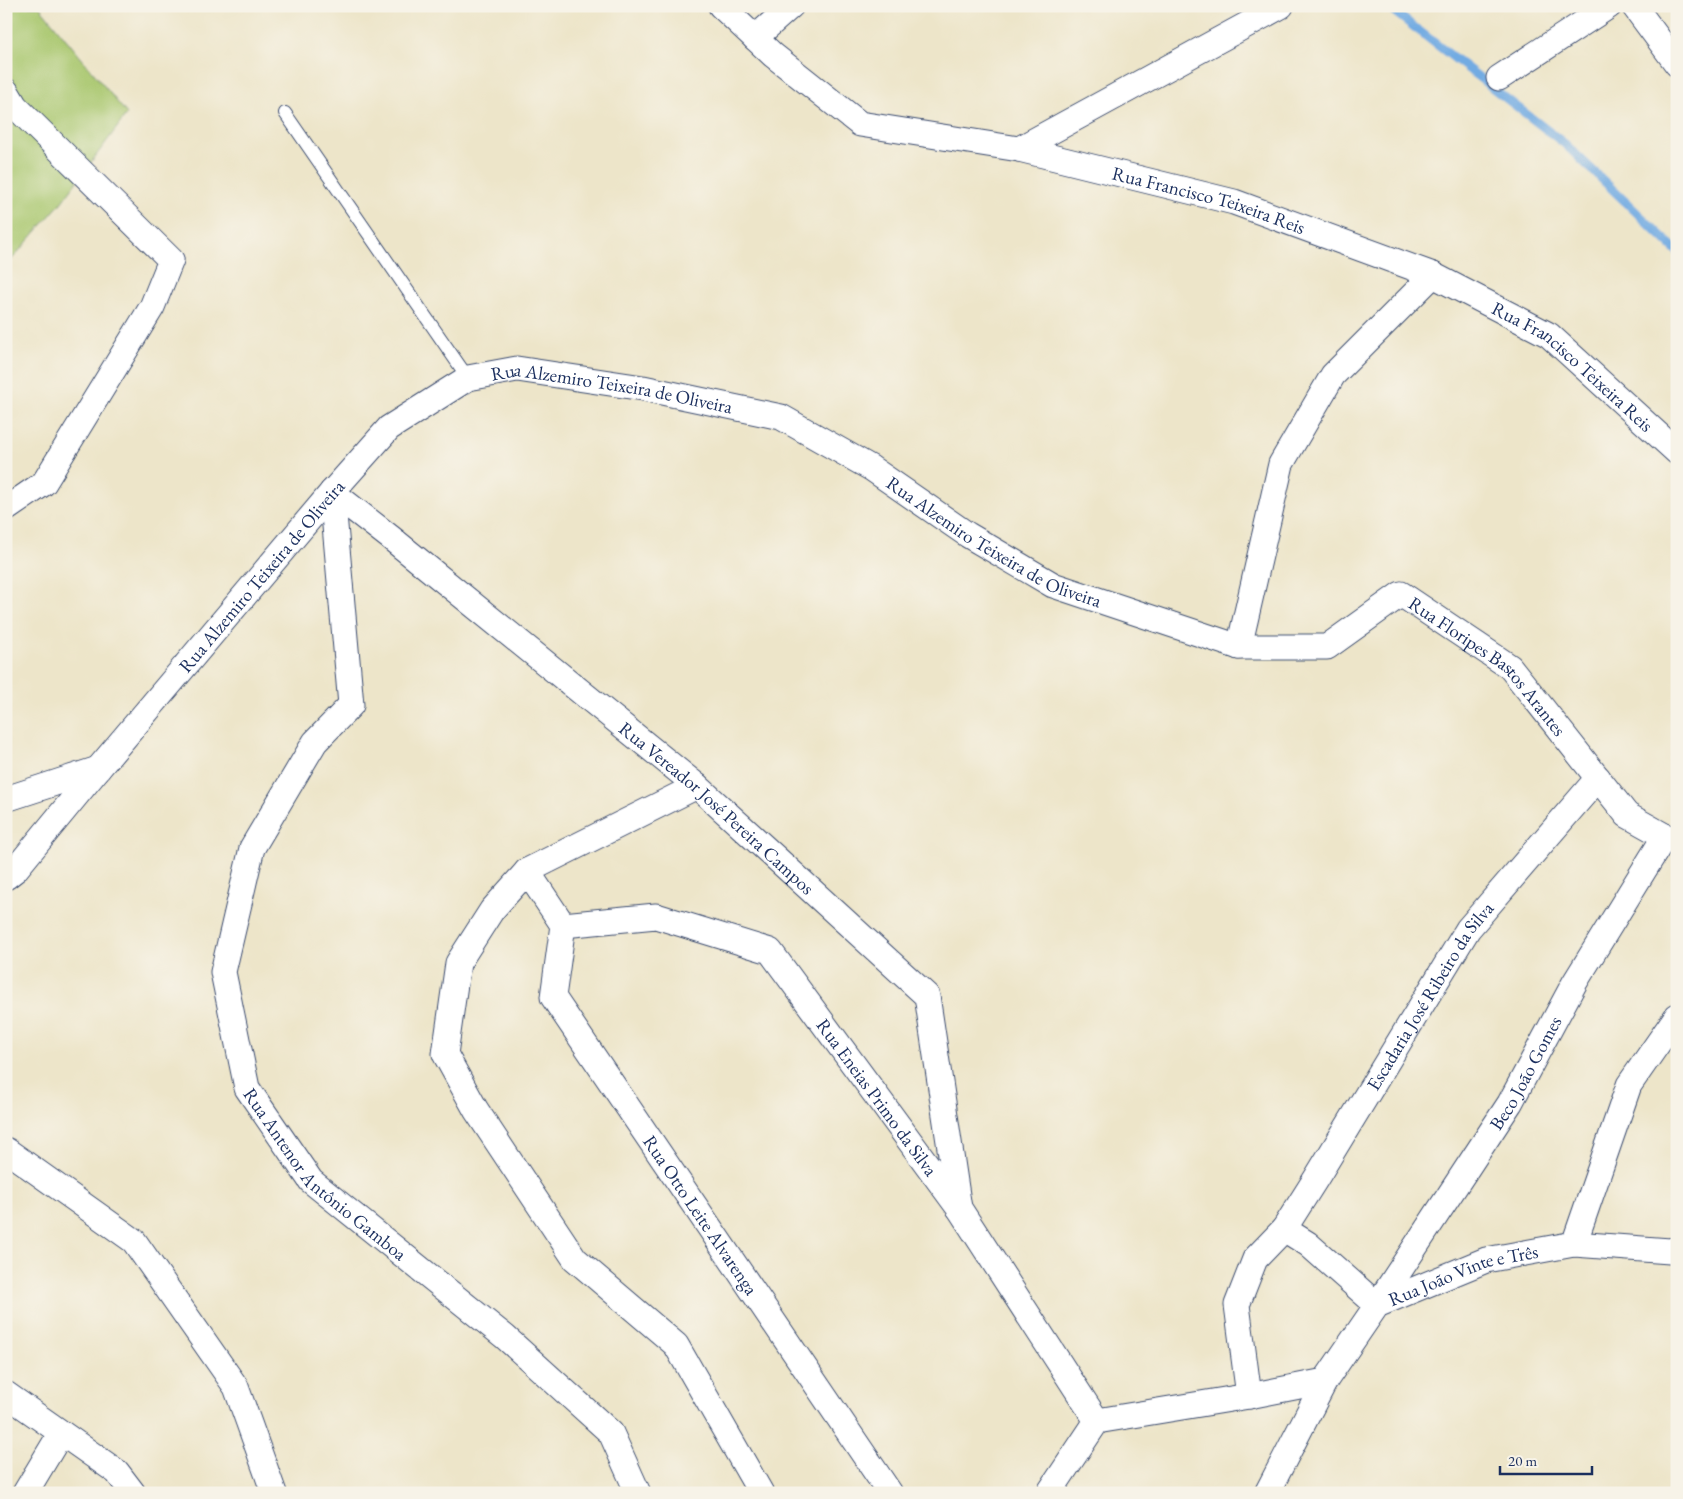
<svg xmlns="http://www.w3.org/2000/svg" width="1683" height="1499" font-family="'EB Garamond',serif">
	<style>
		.green { fill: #a9c76e; stroke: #627b66 }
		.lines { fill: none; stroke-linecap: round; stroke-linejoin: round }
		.stream { stroke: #72abe2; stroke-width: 9 }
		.lane-casing { stroke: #3a4a6e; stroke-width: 14 }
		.street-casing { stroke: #3a4a6e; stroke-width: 27 }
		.lane { stroke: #fff; stroke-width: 12 }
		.street { stroke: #fff; stroke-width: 25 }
		.labels { text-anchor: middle; stroke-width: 4.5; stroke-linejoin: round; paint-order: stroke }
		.street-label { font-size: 19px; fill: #1b2f5e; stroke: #f7f3e8 }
	</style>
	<rect width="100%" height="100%" fill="#f7f3e8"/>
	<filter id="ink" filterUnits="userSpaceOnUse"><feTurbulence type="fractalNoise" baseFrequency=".02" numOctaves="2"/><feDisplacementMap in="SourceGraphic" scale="10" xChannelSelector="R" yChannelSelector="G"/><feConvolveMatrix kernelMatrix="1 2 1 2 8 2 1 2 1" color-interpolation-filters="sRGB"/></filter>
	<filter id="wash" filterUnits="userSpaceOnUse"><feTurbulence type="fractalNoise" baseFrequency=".0096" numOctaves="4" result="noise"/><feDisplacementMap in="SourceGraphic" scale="20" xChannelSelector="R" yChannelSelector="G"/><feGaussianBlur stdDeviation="1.12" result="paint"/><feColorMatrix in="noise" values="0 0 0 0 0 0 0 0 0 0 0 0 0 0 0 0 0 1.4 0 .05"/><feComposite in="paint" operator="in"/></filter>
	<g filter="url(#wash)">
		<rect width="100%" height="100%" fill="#ede5c9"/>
		<path class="green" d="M6,6H39L127,114L61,203L6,266Z"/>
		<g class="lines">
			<path class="stream" d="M1387,6L1565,144L1677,251"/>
		</g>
	</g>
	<g filter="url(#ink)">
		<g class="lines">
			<defs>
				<path id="lane" d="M285,113L468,378"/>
				<g id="street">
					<path id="s1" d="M721,6L773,55L860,124L1019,149L1234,202L1433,275L1549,335L1677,452"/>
					<path d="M1634,6L1677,64"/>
					<path d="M755,38L791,6"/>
					<path d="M1499,78L1609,6"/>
					<path d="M6,91L15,106L171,260L152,307L44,483L6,509"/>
					<path d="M1019,149L1281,6"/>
					<path id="s2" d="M332,492L351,705L315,742L252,848L223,972L247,1088L311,1181L505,1337L611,1433L638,1493"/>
					<path id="s3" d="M332,492L391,538L697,786L927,996L959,1208"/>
					<path d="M1239,647L1281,464L1333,375L1433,275"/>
					<path d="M697,786L527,871L492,910L458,963L445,1054L476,1110L575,1259L676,1345L761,1493"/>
					<path d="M6,799L98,769"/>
					<path d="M527,871L563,925"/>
					<path id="s4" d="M6,877L15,870L98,769L332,492L389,428L468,378L517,369L643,388L781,417L871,468L968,535L1053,585L1239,647H1327L1401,594L1510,667L1627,815L1677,843"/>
					<path id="s5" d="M563,925L656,916L770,951L959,1208L1097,1421"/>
					<path id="s6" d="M563,925L553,997L890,1493"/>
					<path d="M6,1150L134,1241L236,1387L274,1493"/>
					<path id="s7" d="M1284,1229L1315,1180L1468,929L1598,778"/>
					<path d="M1574,1244L1629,1085L1677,1016"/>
					<path d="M6,1394L117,1472L133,1493"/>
					<path id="s8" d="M1249,1396L1237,1305L1255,1259L1284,1229L1308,1244L1377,1305L1510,1103L1575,982L1665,836"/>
					<path d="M25,1493L61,1433"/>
					<path d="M1049,1493L1097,1421L1249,1396L1325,1381"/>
					<path id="s9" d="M1267,1493L1325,1381L1377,1305L1486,1260L1574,1244L1670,1251L1677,1249"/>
				</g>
			</defs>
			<use href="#lane" class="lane-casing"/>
			<use href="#street" class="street-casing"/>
			<use href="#lane" class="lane"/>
			<use href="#street" class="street"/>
		</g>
	</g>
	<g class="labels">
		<g class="street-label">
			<text dy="7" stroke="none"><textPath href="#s1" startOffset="540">Rua Francisco Teixeira Reis</textPath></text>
			<text dy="7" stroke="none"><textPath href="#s1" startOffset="945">Rua Francisco Teixeira Reis</textPath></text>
			<text dy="7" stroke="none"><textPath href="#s4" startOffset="830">Rua Alzemiro Teixeira de Oliveira</textPath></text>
			<text dy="7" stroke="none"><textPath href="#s4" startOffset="1250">Rua Alzemiro Teixeira de Oliveira</textPath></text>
			<text dy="7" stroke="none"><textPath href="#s4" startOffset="395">Rua Alzemiro Teixeira de Oliveira</textPath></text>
			<text dy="7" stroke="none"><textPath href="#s4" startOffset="1811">Rua Floripes Bastos Arantes</textPath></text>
			<text dy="7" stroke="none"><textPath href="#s3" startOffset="498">Rua Vereador José Pereira Campos</textPath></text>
			<text dy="7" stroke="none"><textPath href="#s7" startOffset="275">Escadaria José Ribeiro da Silva</textPath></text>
			<text dy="7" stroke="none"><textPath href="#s8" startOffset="579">Beco João Gomes</textPath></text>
			<text dy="7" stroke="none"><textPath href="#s5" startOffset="394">Rua Eneias Primo da Silva</textPath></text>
			<text dy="7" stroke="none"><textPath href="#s2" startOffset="752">Rua Antenor Antônio Gamboa</textPath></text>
			<text dy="7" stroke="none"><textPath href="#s6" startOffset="336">Rua Otto Leite Alvarenga</textPath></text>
			<text dy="7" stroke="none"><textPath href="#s9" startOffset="310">Rua João Vinte e Três</textPath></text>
		</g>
	</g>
	<rect width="1683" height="1499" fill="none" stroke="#f7f3e8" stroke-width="25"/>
	<path d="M1500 1466v8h92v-8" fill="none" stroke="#1b2f5e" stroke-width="2.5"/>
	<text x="1508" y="1466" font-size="15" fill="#1b2f5e" stroke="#f7f3e8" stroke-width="4" paint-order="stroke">20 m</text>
</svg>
